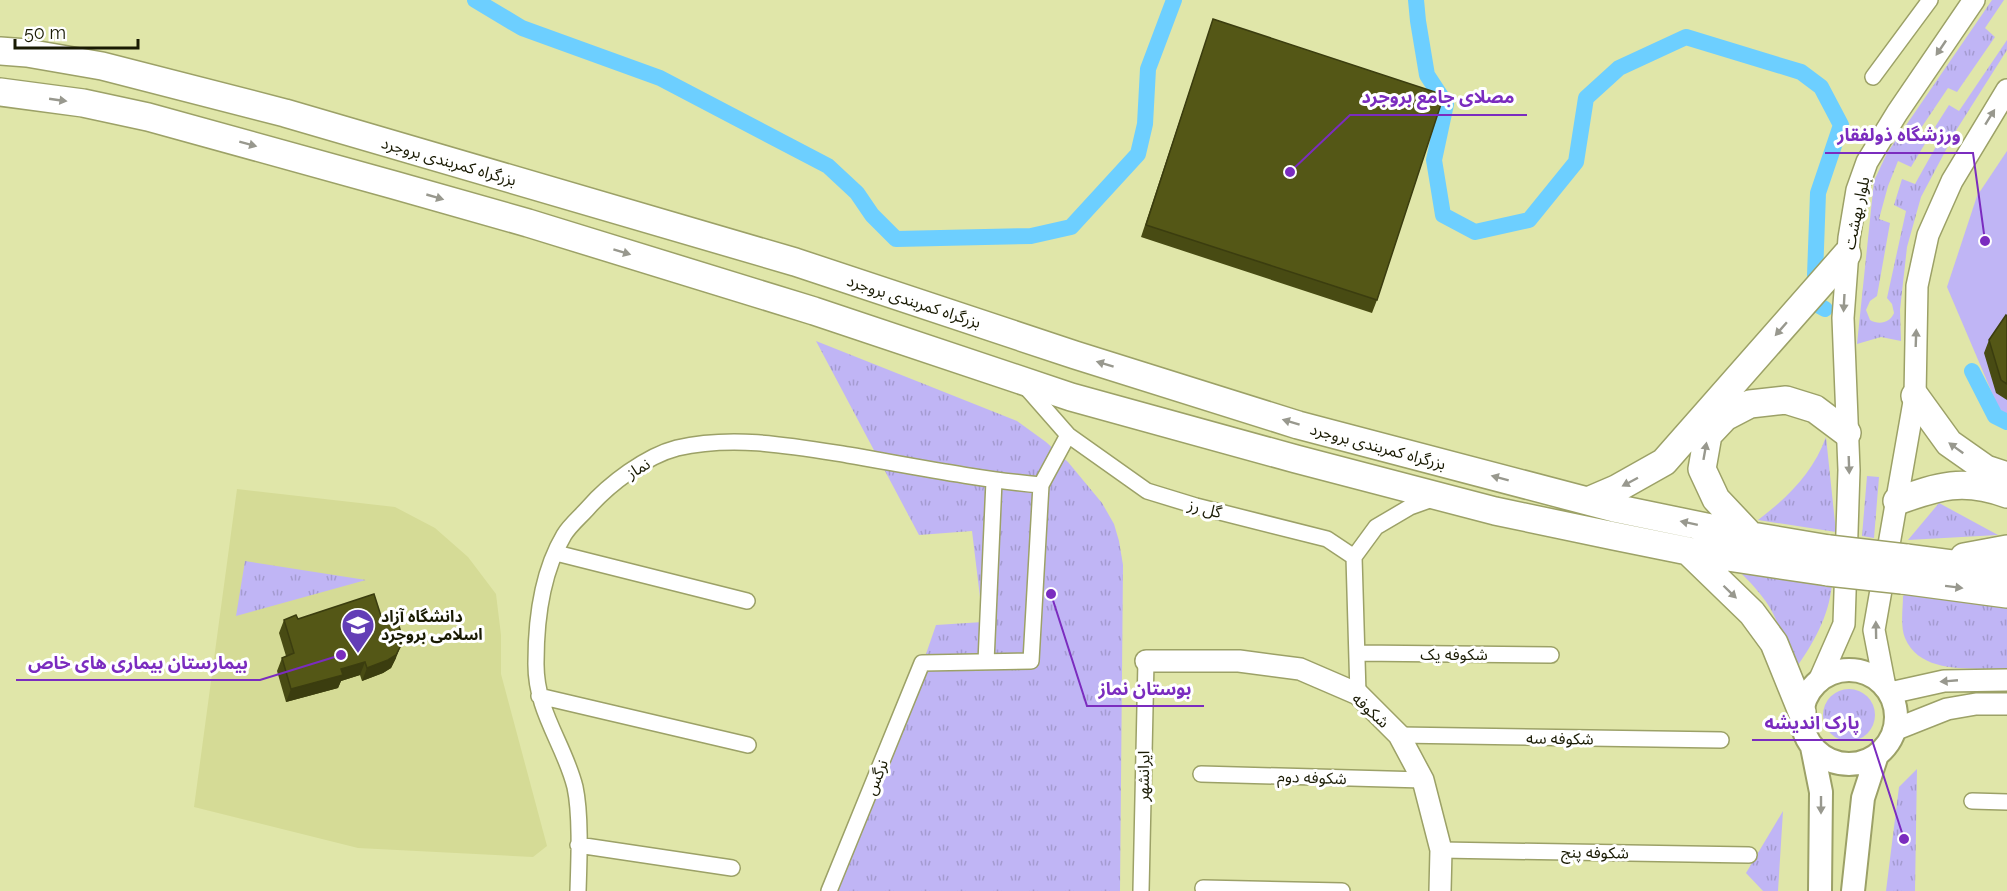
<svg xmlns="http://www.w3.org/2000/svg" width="2007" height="891" font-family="Raleway,'Noto Sans Arabic',sans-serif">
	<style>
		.built { fill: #d5db96 }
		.grass { fill: url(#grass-tufts) }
		.pitch { fill: #c0b5f5 }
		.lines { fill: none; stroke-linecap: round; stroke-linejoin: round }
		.canal { stroke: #6dcfff; stroke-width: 16 }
		.street-casing { stroke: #9ca167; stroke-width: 18 }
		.secondary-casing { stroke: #9ca167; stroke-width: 24 }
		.primary-casing { stroke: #9ca167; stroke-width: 26 }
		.highway-casing { stroke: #9ca167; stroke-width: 30 }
		.street { stroke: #fff; stroke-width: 15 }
		.secondary { stroke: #fff; stroke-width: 21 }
		.primary { stroke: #fff; stroke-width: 22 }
		.highway { stroke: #fff; stroke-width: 27 }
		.highway-bridge-casing { stroke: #9ca167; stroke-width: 30; stroke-linecap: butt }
		.highway-bridge { stroke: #fff; stroke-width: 27 }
		.wall { fill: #484b13 }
		.shaded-wall { fill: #3b3d0f }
		.building { fill: #545716; stroke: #3b3d0f; stroke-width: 1.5 }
		.oneway { fill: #98988e }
		.labels { text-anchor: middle; stroke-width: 6; stroke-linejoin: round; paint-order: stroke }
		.street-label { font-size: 16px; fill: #191a03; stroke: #fff }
		.poi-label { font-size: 16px; font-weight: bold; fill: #191a03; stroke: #fff; text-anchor: start }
		.leader { fill: none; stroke: #7b2cbf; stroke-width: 2 }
		.callout-dot { fill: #7b2cbf; stroke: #fff; stroke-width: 2 }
		.callout-label { font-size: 18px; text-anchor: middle; font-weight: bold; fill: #7b2cbf; stroke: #fff; stroke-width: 6; stroke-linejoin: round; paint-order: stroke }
	</style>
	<defs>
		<pattern id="grass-tufts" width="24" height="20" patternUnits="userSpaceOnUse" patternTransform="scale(1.5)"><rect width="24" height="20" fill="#c0b5f5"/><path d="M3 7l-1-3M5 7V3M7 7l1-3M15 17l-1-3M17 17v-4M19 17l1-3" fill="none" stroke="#a49bd0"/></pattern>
	</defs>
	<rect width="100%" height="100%" fill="#e0e6a9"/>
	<path class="built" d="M237,489L395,507L435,528L468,557L496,594L501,635V674L547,846L533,857L358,848L194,807Z"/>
	<path class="grass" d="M1992,0H2004L1985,28L1995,37L1957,92L1948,88L1917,134L1926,142L1911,167L1898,161L1888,186L1879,219L1890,223L1877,296L1870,301L1866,310L1870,320C1879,325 1890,323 1894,313L1892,304L1887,298L1906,211L1894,205L1902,179L1915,184L1943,134L1935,127L1949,105L1959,111L2007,40V50L1957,129L1921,197L1907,247L1900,310L1901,341L1881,337L1857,344L1874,181L1887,153Z
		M816,341L1017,421L1046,442L1068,462L1102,503L1114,524L1119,541L1123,565L1120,891H835L917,680L936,625L983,622L972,531L919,535Z
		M1826,437L1836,532L1758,520C1788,497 1813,473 1826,437Z
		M1867,476L1879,477L1874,538L1862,536Z
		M1939,503L1998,535L1908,540Z
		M245,561L366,580L236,616Z
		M1740,572L1832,584C1829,617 1813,644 1794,671C1781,660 1783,637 1777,622C1769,602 1755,587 1740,572Z
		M1911,591L2007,604V669C1974,667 1921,676 1905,638C1900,626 1903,608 1903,596Z
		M1823 715a26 26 0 1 1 52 0a26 26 0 1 1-52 0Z
		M1917,769L1915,891H1886L1899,787Z
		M1783,811L1778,891H1763L1746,873Z"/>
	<path class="pitch" d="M2007,151V414L1999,409L1947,287L1977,196Z"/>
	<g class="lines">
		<path class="canal" d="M475,0L522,28L660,78L828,166L857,193L872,215L896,239L1031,236L1071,227L1138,154L1145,124L1148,69L1174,0
			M1416,0L1418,21L1427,75L1446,104L1434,160L1443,215L1475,232L1529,220L1576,162L1586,98L1619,68L1686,37L1801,72L1821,87L1841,125L1818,193L1814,303L1825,309
			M1972,371L1995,416L2007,422"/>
		<defs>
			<path id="street" d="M1873,77L1930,0
				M1025,386L1068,435L1147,491L1196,506L1327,539L1354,557
				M556,553L747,601
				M1357,653L1551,655
				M986,662L994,481
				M1358,694L1354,557L1376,527L1410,507L1435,498
				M539,696L748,745
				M1399,735L1721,740
				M1201,774L1423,780
				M1972,801L2007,802
				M578,845L732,868
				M1441,850L1749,855
				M1203,888L1342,891
				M578,891C579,861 581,815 575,787C564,743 535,711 536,662C536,620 542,572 564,535C570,525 580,517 588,508C609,484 646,456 677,448C734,435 792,446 848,455C912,466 976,479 1041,485L1068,435
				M829,891L922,663L1031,661L1041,485
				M1141,891L1146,661"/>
			<path id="secondary" d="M1146,661H1239L1300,669L1358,694L1399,735L1423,780L1441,850L1440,891
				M1819,681L1844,624L1849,470L1843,318L1849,238L1857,190L1867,162L1897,113L1974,0
				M1885,687L1874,630L1915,396L1917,286L1928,235L1952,181L2007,90
				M1890,693L1944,681L2007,680
				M1894,730L1947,709L1976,704H2007"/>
			<path id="primary" d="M1802 717a47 47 0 1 1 94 0a47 47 0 1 1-94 0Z
				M1812,747L1821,792L1820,891
				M1853,891L1863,798L1877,755"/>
			<path id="highway" d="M0,51L27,53L102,66L285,113L795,262L1075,355L1298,425L1614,508L1740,534L1829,549
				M0,92L83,103L148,117L394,185L528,223L814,311L1071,397L1296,459L1495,511L1614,536L1688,551L1828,572
				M1915,396L1949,443L1986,469L2007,476
				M1588,501L1616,489L1664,462L1847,254
				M1897,501C1939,486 1963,478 2007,494
				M1750,535L1716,499L1702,469L1708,435L1725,417L1750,404L1786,400L1815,409L1847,433
				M1688,551L1752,613L1774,643L1802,712
				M1964,557L2007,549
				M1906,558L2007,571
				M1902,580L2007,594"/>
		</defs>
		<use href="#street" class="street-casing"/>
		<use href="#secondary" class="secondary-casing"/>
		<use href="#primary" class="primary-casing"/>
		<use href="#highway" class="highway-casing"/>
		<use href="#street" class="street"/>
		<use href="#secondary" class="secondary"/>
		<use href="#primary" class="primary"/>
		<use href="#highway" class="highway"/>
		<defs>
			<path id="highway-bridge" d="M1829,549L1906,558
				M1828,572L1902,580"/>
		</defs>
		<use href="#highway-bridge" class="highway-bridge-casing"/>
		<use href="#highway-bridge" class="highway-bridge"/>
	</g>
	<path class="wall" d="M1209,32L1377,300L1372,313L1141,237Z
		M2007,316V400L1996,393L1984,353L1989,340Z
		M298,619L396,658L391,668L383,673L362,681L360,675L341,681L338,688L286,702L277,671L282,658L286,656L279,633L284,620Z"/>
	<path class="shaded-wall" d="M401,645L396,658L391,668L383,673L362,681L367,668Z
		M365,662L360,675L341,681L338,688L286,702L291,689L341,669Z"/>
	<path class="building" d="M1213,19L1444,95L1377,300L1146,225Z
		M2006,315L2007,316V384L2001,380L1989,340Z
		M374,594L382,619L396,615L401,633V645L396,655L388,660L367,668L365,662L341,669L343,675L291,689L282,658L294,653L284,620L296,615L298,619Z"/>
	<defs><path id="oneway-solid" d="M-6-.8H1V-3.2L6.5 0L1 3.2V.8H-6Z" transform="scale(1.5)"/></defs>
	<g class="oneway">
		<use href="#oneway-solid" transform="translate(1941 48) rotate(124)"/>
		<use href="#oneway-solid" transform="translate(58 100) rotate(8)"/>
		<use href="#oneway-solid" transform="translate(1990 117) rotate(-58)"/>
		<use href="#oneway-solid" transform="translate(248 144) rotate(15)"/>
		<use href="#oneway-solid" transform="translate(435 197) rotate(16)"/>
		<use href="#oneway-solid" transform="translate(622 252) rotate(17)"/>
		<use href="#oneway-solid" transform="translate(1844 303) rotate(93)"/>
		<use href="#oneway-solid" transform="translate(1781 329) rotate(131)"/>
		<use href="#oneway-solid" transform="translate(1916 338) rotate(-88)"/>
		<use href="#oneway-solid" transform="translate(1105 364) rotate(-163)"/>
		<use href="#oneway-solid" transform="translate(1291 422) rotate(-163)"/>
		<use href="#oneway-solid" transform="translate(1956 448) rotate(-144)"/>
		<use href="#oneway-solid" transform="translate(1705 451) rotate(-80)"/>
		<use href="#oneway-solid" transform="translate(1849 465) rotate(88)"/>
		<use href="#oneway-solid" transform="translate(1500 478) rotate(-165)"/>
		<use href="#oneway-solid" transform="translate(1630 482) rotate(152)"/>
		<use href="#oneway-solid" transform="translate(1689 523) rotate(-168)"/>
		<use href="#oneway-solid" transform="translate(1954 587) rotate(7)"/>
		<use href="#oneway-solid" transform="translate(1730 592) rotate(44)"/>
		<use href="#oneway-solid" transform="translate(1876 630) rotate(-91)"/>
		<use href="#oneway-solid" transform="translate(1949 681) rotate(175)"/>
		<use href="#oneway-solid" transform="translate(1821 805) rotate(90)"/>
	</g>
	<defs>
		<symbol id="university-pin" viewBox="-11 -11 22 30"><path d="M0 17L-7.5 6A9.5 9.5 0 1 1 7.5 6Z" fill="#633eb6" stroke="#fff"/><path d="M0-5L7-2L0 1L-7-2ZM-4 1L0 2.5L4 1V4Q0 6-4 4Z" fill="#fff"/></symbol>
	</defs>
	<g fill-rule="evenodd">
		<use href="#university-pin" x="339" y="606" width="38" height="52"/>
	</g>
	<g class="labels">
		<g class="street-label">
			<text transform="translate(449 161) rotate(16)" y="6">بزرگراه کمربندی بروجرد</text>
			<text transform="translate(1856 213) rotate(-78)" y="6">بلوار بهشت</text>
			<text transform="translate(914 301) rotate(18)" y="6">بزرگراه کمربندی بروجرد</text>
			<text transform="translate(1378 446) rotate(15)" y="6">بزرگراه کمربندی بروجرد</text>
			<text transform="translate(638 468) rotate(-31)" y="6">نماز</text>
			<text transform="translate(1205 508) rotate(15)" y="6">گل رز</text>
			<text x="1454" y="660">شکوفه یک</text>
			<text transform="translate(1371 710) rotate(42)" y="6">شکوفه</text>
			<text transform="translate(1560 738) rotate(1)" y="6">شکوفه سه</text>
			<text transform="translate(1143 776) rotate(-89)" y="6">ایرانشهر</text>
			<text transform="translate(876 777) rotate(-68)" y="6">نرگس</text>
			<text transform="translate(1312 777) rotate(2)" y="6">شکوفه دوم</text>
			<text transform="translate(1595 852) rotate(1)" y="6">شکوفه پنج</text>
		</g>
		<g class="poi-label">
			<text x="381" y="622">دانشگاه آزاد<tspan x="381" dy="18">اسلامی بروجرد</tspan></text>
		</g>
	</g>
	<path class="leader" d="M1290 172L1350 115H1527M1985 241L1973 153H1825M341 655L260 680H16M1051 594L1087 706H1204M1904 839L1872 740H1752"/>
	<g class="callout-dot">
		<circle cx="1290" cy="172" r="6"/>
		<circle cx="1985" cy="241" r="6"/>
		<circle cx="341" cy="655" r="6"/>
		<circle cx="1051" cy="594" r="6"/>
		<circle cx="1904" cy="839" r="6"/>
	</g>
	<g class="callout-label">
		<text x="1438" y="103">مصلای جامع بروجرد</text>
		<text x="1899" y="141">ورزشگاه ذولفقار</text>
		<text x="138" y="669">بیمارستان بیماری های خاص</text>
		<text x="1145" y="695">بوستان نماز</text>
		<text x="1812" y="729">پارک اندیشه</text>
	</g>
	<path d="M15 39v9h123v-9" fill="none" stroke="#191a03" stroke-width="3"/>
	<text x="24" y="39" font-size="18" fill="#191a03" stroke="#ffffff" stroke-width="4.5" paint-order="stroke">50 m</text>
</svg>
